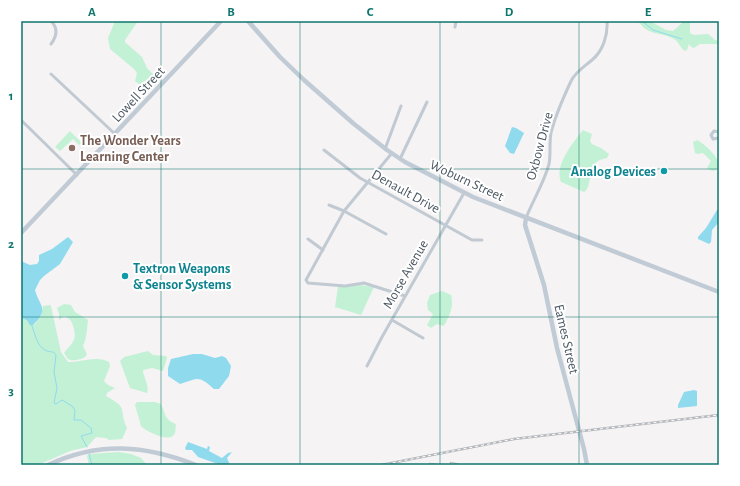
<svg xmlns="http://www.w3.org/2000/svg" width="740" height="486" font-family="'Alegreya Sans',sans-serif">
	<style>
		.green { fill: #c3f1d5 }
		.water { fill: #90daee }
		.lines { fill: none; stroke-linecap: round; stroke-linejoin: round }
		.stream { stroke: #90daee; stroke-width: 1 }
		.street { stroke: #c1cad2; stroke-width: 3 }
		.secondary { stroke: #c1cbd6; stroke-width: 4.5 }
		.rail-casing { stroke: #b5b8bd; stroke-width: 2.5 }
		.rail { stroke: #fff; stroke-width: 1; stroke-dasharray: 3; stroke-linecap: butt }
		.grid { fill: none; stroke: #0f766e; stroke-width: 1; stroke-opacity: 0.55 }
		.education-dot { fill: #8d6e63; stroke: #fff; stroke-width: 1.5 }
		.culture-dot { fill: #0f9aa8; stroke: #fff; stroke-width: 1.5 }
		.labels { text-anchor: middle; stroke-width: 4; stroke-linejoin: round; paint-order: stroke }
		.street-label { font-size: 14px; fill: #4a5661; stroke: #fff }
		.education-label { font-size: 14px; font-weight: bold; fill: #785e54; stroke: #fff; text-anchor: start }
		.culture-label { font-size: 14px; font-weight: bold; fill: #0d838f; stroke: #fff; text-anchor: end }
		.neatline { fill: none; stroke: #0f766e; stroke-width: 1.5 }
		.grid-label { font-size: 13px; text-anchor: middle; font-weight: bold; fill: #0f766e }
	</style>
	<rect width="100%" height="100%" fill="#f5f3f3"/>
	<path class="green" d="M115,21H138L125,40V42L142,57L147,68L157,78L158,80L156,83L144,81L142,85H140L135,81L137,73L134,69L110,49L108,38Z
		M638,21H650L666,30L673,31L684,21H690V33L694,35L708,34L715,40L719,41V44H700L694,48L691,47L689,44L687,50L685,51C680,48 679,42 674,39C660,31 649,37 638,21Z
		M583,130L592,134L590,141L592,144L601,148L609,154L607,158C604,159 601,159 598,161C588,168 592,188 584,192L561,182C554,165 573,143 583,130Z
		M70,131L82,143L79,145L73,139L60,151L55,147Z
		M697,140C706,145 715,154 719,163L718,169L713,171L708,169L707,168L711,161L703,153L698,154L695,153L693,142Z
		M21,272L34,325L41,316L43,306L50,305L51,306L61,352L68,362C81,362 98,355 109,362L110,366L104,381L108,385L115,388L107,393L106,396C130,409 118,409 127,428L122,439L109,440L106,438L96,437L87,447L70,451L38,465H21Z
		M360,285L374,287L361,315L335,307L338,287Z
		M442,291L451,295C454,305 450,315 445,324L443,326L437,324L431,328L427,325L433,314L428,310L427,303L430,295Z
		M64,304L71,305L75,312L88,320C87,329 87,337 83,346L87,354L85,357C82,359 72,362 68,359C66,357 66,355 64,353C72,343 78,340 73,326C72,321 70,319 65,316L62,317L60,320L59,319V314L57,308Z
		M148,351L153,355L166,356L167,358L163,371L152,368L143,370C143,377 150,386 147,393L130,388L120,361L124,357Z
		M137,402H155L161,404C166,415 165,420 176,424C175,427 176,431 175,433C171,444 149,432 143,428L141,426L135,405Z
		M119,452L131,454L141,458L147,465H89L87,456L89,454Z"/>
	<path class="water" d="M512,127L516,128L524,133L514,154L510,153L505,146Z
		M717,210H719V222L712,230L711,242L709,244L698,239V237L706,228Z
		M68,237L73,242L60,264L44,276L40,280L35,290C40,308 50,308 32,326L29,324L28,321L21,317V261L30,265L37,264L39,261V255L52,249Z
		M193,354H202L215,358L222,356L226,358L231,366L229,376L219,389H214C198,375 199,378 180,384L168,376V368L171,359Z
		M694,390L697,391V406L678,408V405L684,392Z
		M188,442L207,449L208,446L210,447L209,451L222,458L228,453L232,452L227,458L230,465H221L198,457L192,450H186L185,448Z"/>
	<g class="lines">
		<path class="stream" d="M642,21L653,30L682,39
			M32,326C35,334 37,346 45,350C50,353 53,350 56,355L54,372L57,388L54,403L56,404L62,400L72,406L75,410L74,420H81L91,428L92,433L81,436L87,447
			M89,454L92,465"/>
		<path class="street" d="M51,21C58,28 57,36 51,44
			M455,27L456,21
			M51,74L115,134
			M21,120L77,175
			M719,132L714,131L711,135L713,139L719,138
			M385,149L401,106
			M324,150L360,178L472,240H482
			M392,153L344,211L306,280L308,283L345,286L364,283L405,296
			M400,159L427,102
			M329,205L344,211L386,234
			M526,218C533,200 544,183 549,164C551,154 549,143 551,133C554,120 565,94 571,81C576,71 584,67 592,60C603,51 608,35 607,21
			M308,239L323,250
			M392,320L423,338
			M367,366L382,337L464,193"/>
		<path class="secondary" d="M248,21L280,57L304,80L354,124L387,150L405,162L473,197L719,292
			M526,218L525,225L544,285L557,348L584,449L587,465
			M21,233L221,21
			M48,465C99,441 145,445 196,465"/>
		<defs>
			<path id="rail" d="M451,463L459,465
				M430,464L436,465
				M381,465L514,439L719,415"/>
		</defs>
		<use href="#rail" class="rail-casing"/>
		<use href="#rail" class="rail"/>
	</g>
	<path class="grid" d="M161,21V465M300,21V465M440,21V465M579,21V465M21,169H719M21,317H719"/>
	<circle class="education-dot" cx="72" cy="148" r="4"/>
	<g class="culture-dot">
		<circle cx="664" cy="171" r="4"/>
		<circle cx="125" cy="276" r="4"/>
	</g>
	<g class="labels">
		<g class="street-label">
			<text transform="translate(138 94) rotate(-47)" y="5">Lowell Street</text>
			<text transform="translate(539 146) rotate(-75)" y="5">Oxbow Drive</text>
			<text transform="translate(467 180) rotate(25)" y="5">Woburn Street</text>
			<text transform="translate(406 191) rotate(29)" y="5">Denault Drive</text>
			<text transform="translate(405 274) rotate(-60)" y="5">Morse Avenue</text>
			<text transform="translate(567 339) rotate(77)" y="5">Eames Street</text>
		</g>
		<g class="education-label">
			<text x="80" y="145">The Wonder Years<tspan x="80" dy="16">Learning Center</tspan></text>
		</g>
		<g class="culture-label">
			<text x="656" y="176">Analog Devices</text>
			<text x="133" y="273" text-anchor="start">Textron Weapons<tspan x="133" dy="16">&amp; Sensor Systems</tspan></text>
		</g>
	</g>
	<rect width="740" height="486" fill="none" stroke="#ffffff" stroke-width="44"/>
	<rect x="22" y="22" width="696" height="442" class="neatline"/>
	<g class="grid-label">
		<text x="92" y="16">A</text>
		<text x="231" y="16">B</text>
		<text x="370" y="16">C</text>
		<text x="509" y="16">D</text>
		<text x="648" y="16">E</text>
		<text x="11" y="100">1</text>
		<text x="11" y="248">2</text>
		<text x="11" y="395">3</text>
	</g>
</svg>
